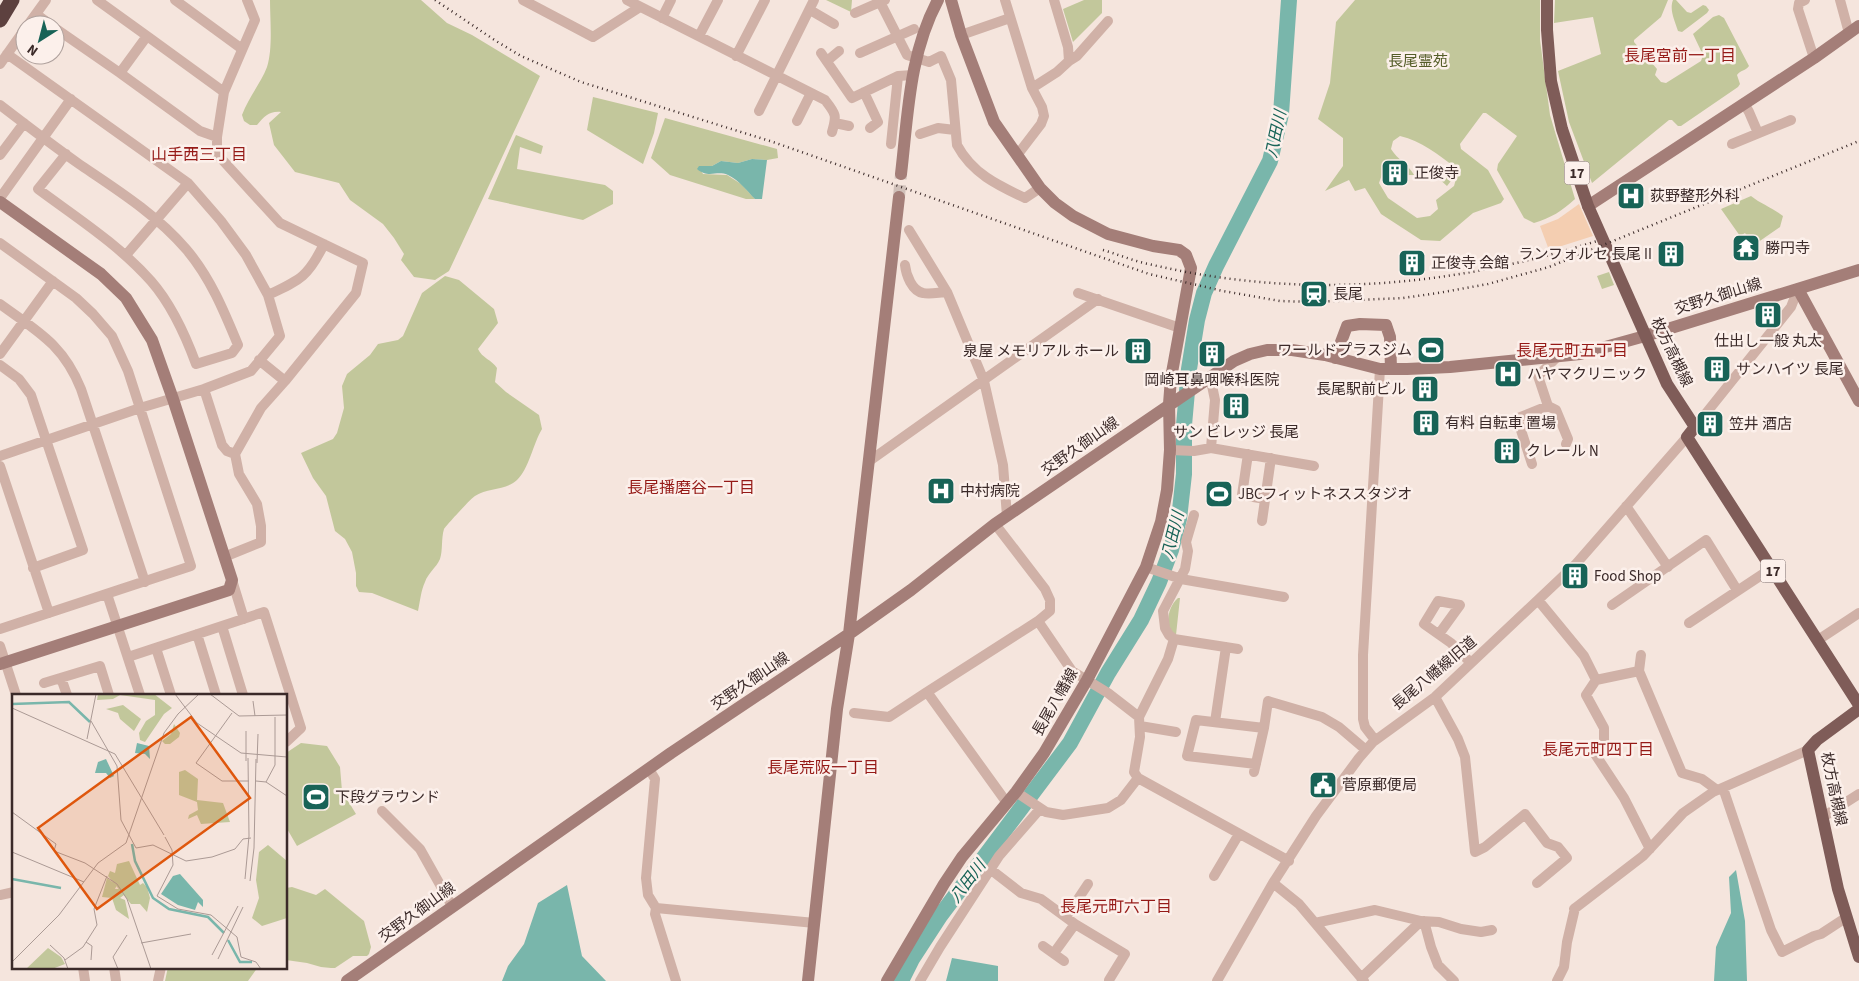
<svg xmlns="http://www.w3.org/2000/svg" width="1859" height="981" font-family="'Source Sans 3','Noto Sans JP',sans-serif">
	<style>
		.green { fill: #c2c79b; fill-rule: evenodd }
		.sand { fill: #f4ceb1 }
		.water { fill: #79b6ab }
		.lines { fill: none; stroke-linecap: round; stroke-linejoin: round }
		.river { stroke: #79b6ab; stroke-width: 16 }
		.secondary-tunnel { stroke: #d0c0b9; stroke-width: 12; stroke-dasharray: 12 6; stroke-linecap: butt }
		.street { stroke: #d0b1a7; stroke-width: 10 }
		.secondary { stroke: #a47e78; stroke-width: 12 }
		.primary { stroke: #7f5c58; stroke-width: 12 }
		.highway { stroke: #5d413f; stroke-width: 15 }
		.rail { stroke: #3b2a29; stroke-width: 2.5; stroke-dasharray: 1 4; stroke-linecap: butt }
		.labels { text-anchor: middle; stroke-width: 5; stroke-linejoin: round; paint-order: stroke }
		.shield { fill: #fcf0eb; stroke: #756563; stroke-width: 1 }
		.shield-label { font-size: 14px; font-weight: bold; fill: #3b2a29 }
		.park-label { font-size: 15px; fill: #555d29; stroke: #fcf0eb }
		.poi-label { font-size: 15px; fill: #3b2a29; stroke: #fcf0eb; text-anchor: start }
		.street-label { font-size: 15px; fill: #3b2a29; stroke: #fcf0eb }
		.neighbourhood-label { font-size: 16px; fill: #951a17; stroke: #fcf0eb }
		.water-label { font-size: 16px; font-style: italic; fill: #186357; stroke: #fcf0eb }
		.inset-river { fill: none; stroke: #79b6ab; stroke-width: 2.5 }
		.inset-road { fill: none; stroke: #ab9a95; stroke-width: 1 }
		.view { fill: #df570d; fill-opacity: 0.15; stroke: #df570d; stroke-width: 2.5 }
		.inset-edge { fill: none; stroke: #3b2a29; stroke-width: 2.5 }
	</style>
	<rect width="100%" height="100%" fill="#f5e5dd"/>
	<path class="green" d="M270,0H421L447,23L472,35L540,76L449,271L435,280L414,277L401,260L404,254L394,238L383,224L350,200L339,183L295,172L274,145L269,123L281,112C269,111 265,116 257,125H250L244,121L242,115C248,98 261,83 267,67C273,48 270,20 270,0Z
		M826,0H852L851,12Z
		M1084,0H1102V13L1073,42L1063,9Z
		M1355,0H1540V40L1550,115L1575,199C1562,211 1551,218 1534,223L1524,218L1497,170L1498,164L1517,136L1486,113H1483L1460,144L1461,149L1488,170L1504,199L1501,203L1473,213L1440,241L1421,240L1381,214L1365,188L1355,191L1349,180L1325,191L1343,166V138L1318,119L1330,83L1336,22ZM1400,136C1422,141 1437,154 1456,168L1446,166L1437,177L1447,186L1458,172L1454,186L1436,200L1438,209L1430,216L1417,218L1388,198L1379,183L1384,169L1392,164L1407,175H1414C1409,165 1397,159 1391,149L1393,141Z
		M1555,0H1668L1661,17L1634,40V42L1657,69L1655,75L1661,82L1666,83L1701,61L1703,55L1693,34L1713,17L1719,15L1724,18L1749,66C1746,71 1740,70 1737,75L1740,84L1738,87L1681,126H1678L1672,120H1669L1592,183L1569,122L1558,71L1601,54L1593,17L1554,23Z
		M1673,0H1676L1687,12L1691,13L1703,5L1706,6L1709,10L1707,13L1682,32L1678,31C1675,21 1669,10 1673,0Z
		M593,97L658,113L654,133L643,164L587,130Z
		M665,118L777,149L778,158L767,160L752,159L738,163L721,161L712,166H699L703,174L727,175L741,184L755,199H746L670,175L651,158Z
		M516,135L543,146L541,154L520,147L517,169L605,185L613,191V204L583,220L488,199Z
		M1751,196C1761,204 1773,208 1783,216L1780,227L1754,245L1745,233L1740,236L1721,209Z
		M1609,272L1614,285L1602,289L1597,276Z
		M445,276L459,280L494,309L498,323L478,349C482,358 492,360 497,368L495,382L506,392L539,415L542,429C533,444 529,469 517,480C505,491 488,487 475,496C472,497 445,527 444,529C441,539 443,550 440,559C436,568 428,573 425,582C421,590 420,602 418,611L372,593L359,592L356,586V573L352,552L345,539L335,531L326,496L313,478L301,453L333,439L337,433L344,408L342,386L347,374L370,355L378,344L398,340L403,336L422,293Z
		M1178,598H1180L1176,635L1171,633C1166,621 1168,607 1178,598Z
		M301,743L327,746L340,767L342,791L356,814L297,846L286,827V753Z
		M292,887L316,895L325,889L364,921L371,947L369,954L367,956H353L335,968H331L321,967L307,963L286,960V888Z
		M168,967H258L248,981H165Z"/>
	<path class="sand" d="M1579,204L1593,236L1549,250L1540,226L1558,219Z"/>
	<path class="water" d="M752,159L767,160L762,199H755C747,191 739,180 728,175C716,170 709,179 697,169L699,166H712L721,161L738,163Z
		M1736,870L1745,921L1747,981H1714L1716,947L1731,913L1729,877Z
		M567,885L582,956L606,981H502L508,966L524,944L538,903Z
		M952,958L998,966V981H946Z"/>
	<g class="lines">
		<path class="river" d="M901,981L912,959L940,916L1070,743L1108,673L1141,620L1159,582L1171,550L1179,519L1184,474V425L1189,369L1197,320L1204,293L1216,266L1270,161L1281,114L1289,0"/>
		<path class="secondary-tunnel" d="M899,197L901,174"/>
		<path class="street" d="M175,0L242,49
			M523,0L593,37L640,7
			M627,0L825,100C836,114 837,115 832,132
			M879,0L907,55L929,62L941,56L951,80L957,145C972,173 997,185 1025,198L1040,188
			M1005,0L1032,88L1042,107L1044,116L1041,124L1018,154
			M1805,0L1799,3L1798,9L1814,58
			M1840,0L1849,33
			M810,10L834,24
			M855,13L885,0
			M36,14L51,25
			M662,18L671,0
			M28,25L46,0
			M55,28L120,73L147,36L97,0
			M961,35L1010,18
			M147,36L224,92
			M699,36L718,0
			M821,53L852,98L898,76L913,75
			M860,53L914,29
			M736,56L765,0
			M827,61L839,51
			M1069,61L1077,56L1108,21
			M0,64L25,29
			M120,73L200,131L217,137
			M1032,88L1057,72L1069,61L1068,47L1054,0
			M864,92L878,122L870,128
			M1744,103L1749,112L1758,133
			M0,105C26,125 52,145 79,164C116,189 156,214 186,249C210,277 224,311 238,345L232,353L196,364C185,334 172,305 151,281C118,244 77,218 38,189L66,154
			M759,111L814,0
			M797,121L811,93
			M835,123L849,126
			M920,134L938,128L955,130
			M891,144L898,76
			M1732,144L1791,120
			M0,155L24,123
			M0,198L71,99
			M909,230L947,292L984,381L1003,465L1007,516
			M0,243L76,298L93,314L112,336L128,371L191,566L0,629
			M126,255L188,183
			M905,265C906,275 912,291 923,293C930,295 940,292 947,292
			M1078,293L1180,328
			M268,295C300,280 308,277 324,244
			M0,304C37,331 63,344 81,389L145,582
			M0,354L53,281
			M1558,356L1538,376L1548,406L1556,410L1568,439L1566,444
			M259,360L285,381
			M0,365L19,379L31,395L83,550L33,568
			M1210,376L1215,400L1211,448
			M204,389L222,445L227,451L235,454
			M1517,418L1532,464
			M1508,422L1548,406
			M1695,427L1791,307L1798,289
			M1170,450L1194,451L1211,448L1314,466
			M1248,454L1242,495L1265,499
			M0,456L140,408L204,389L251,371L280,336L268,295L246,255L221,221L188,183L7,54
			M868,462L1098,299
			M0,466L49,613
			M1626,506L1668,567
			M1194,515L1186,542L1188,551L1185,569L1163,611L1165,628L1169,635L1174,639L1238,649
			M1262,521L1271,458
			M995,524L1045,589L1050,600V611L1038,621L1072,671L1108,693L1139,717L1140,737L1134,772L1138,778L1289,861
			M224,557L261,542V526L257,504L239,474L235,454L261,408L285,381L356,293L363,263L280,223L217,154V137L224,92L255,20L247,0
			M1146,567L1181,579L1284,597
			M232,580L244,619
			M107,594L140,695
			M1538,600L1584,656L1596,680L1586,695L1604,728V744L1595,754L1624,798L1650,849
			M1612,605L1706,540L1737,590
			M1689,623L1772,568
			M222,626L243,695
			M197,634L216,695
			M1439,634L1460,605L1438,601L1424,624L1451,643L1471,663
			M1818,640L1859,613
			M0,646L16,695
			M156,648L171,695
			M128,657L264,612L301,728L286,742
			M1639,671L1641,655
			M61,678L67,695
			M1596,680L1639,671L1682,773L1702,779L1717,790
			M44,683L100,666L109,695
			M927,692L1038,621
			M1435,697L1458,739L1465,757L1475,852L1485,847L1525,814L1547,843L1558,847L1567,858L1537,883
			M854,713L889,717L927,692L1007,803
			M1139,717L1168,659L1174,639
			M1215,722L1226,647
			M1140,726L1176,732
			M1375,740L1365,727L1363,719V655L1380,369
			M1256,764L1187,756L1196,720L1264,728
			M649,769L655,779L646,878L648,895L656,908L655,914L676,981
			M1254,772L1264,728L1268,701L1322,717L1339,727L1366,750
			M1723,788L1771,930L1782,952L1814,936L1821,934L1847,917
			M1016,792L1046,812L1063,815L1108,808L1121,800L1138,778
			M382,811L420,849L452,906
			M1823,817L1859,794
			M990,869L1021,893L1041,899L1075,924L1125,954L1109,980
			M1214,876L1239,834
			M1273,883L1299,904L1364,981
			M0,895L14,892
			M656,908L815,923
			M1574,909L1643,856L1683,813L1713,792L1808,750
			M1066,917L1088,884
			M1424,921L1431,947L1438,965L1454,981
			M1315,923L1375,910L1421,921L1439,922L1461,929L1481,932L1492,930
			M1043,946L1064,961
			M1054,953L1075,924
			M83,967L85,981
			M114,967L116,981
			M1361,978L1421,921
			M158,981L161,967
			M920,981L940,947L999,856L1040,809
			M1217,981L1273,883L1316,816L1359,758L1373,742L1435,697L1575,565L1687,437
			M1557,981L1564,967L1567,942L1575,908"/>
		<path class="secondary" d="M901,174C908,115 909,54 938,0
			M0,202L101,274L126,298L152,340L173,399L232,580L229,590L0,664
			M1588,206L1814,58L1859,26
			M1798,289L1859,401
			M1335,358L1347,326L1360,324L1386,325L1390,337L1391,369
			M347,981L671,753L849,634L911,590L995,524L1234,361L1250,354L1267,350H1292L1325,355L1380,369H1407L1450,367L1580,354L1645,336L1859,270
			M808,981L837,709L849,634L899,197
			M887,981L944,884L962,857L1016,792L1044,753L1087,680L1146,567L1161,522L1167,490L1170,450L1169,404L1171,378L1191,268L1186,255L1179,250L1153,246L1108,234L1073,216L1055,203L1040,188L994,122L961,35L951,0"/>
		<path class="primary" d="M1547,0V30L1551,81L1562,129L1588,206L1667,384L1695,427L1687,437L1859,705
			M1859,709L1817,740L1808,750L1838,889L1859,957"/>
		<path class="highway" d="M0,20L12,0"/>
		<path class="rail" d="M435,0L496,41L521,56L581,82L773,142L1149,274L1223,291L1280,301L1314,302L1403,298L1438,293L1488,284L1549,267L1859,141
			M1103,250C1120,255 1136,262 1153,265C1304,300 1451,287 1597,241"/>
	</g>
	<defs>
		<symbol id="building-square" viewBox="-11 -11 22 22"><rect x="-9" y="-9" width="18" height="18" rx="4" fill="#186357" stroke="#fcf0eb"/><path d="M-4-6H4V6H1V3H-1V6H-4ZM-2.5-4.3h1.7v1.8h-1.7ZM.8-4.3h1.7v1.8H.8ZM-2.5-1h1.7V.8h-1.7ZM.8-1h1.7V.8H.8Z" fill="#fff"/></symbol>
		<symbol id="hospital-square" viewBox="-11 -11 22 22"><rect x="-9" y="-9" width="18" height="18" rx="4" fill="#186357" stroke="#fcf0eb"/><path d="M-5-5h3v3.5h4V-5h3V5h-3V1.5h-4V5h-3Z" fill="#fff"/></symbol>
		<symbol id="temple-square" viewBox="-11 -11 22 22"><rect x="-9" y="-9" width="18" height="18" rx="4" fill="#186357" stroke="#fcf0eb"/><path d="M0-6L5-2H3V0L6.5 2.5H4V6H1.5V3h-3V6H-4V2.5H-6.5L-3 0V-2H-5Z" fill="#fff"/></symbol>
		<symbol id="station-square" viewBox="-11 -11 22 22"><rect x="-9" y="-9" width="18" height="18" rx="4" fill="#186357" stroke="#fcf0eb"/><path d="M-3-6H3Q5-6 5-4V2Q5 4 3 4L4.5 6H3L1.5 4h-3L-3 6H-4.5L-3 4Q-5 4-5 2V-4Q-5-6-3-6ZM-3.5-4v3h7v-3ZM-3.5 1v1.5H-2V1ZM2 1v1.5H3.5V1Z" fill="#fff"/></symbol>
		<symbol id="stadium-square" viewBox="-11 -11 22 22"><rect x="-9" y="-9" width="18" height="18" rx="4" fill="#186357" stroke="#fcf0eb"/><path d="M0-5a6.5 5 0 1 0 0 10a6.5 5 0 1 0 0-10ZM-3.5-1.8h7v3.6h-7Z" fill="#fff"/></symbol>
		<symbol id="civic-square" viewBox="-11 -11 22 22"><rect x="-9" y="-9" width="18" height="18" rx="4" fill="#186357" stroke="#fcf0eb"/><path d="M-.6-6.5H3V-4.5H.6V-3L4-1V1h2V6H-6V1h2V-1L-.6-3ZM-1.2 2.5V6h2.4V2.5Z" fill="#fff"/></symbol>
	</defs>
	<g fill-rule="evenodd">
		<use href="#building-square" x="1379" y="157" width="32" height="32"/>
		<use href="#hospital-square" x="1615" y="180" width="32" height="32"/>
		<use href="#temple-square" x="1730" y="232" width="32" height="32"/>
		<use href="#building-square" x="1655" y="238" width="32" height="32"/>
		<use href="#building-square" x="1396" y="247" width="32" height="32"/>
		<use href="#station-square" x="1298" y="278" width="32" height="32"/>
		<use href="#building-square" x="1752" y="299" width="32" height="32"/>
		<use href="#stadium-square" x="1415" y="334" width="32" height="32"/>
		<use href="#building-square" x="1122" y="335" width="32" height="32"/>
		<use href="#building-square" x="1196" y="338" width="32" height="32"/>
		<use href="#building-square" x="1701" y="353" width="32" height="32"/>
		<use href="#hospital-square" x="1492" y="358" width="32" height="32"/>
		<use href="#building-square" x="1409" y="373" width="32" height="32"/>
		<use href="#building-square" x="1220" y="390" width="32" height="32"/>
		<use href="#building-square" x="1410" y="407" width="32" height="32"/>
		<use href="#building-square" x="1694" y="408" width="32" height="32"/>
		<use href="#building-square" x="1491" y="435" width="32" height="32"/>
		<use href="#hospital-square" x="925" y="475" width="32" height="32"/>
		<use href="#stadium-square" x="1203" y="478" width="32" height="32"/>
		<use href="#building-square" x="1559" y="560" width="32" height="32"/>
		<use href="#civic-square" x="1307" y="769" width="32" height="32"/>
		<use href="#stadium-square" x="300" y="781" width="32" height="32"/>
	</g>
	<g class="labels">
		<g class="shield">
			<rect x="1564.5" y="161.5" width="25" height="23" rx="4"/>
			<rect x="1760.5" y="559.5" width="25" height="23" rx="4"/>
		</g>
		<g class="shield-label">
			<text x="1577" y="178">17</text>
			<text x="1773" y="576">17</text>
		</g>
		<g class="park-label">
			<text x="1418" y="66">長尾霊苑</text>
		</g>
		<g class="poi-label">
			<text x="1414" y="178">正俊寺</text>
			<text x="1650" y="201">荻野整形外科</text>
			<text x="1765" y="253">勝円寺</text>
			<text x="1652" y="259" text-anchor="end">ランフォルセ 長尾 II</text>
			<text x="1431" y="268">正俊寺 会館</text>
			<text x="1333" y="299">長尾</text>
			<text x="1768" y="346" text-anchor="middle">仕出し一般 丸太</text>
			<text x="1412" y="355" text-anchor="end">ワールドプラスジム</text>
			<text x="1119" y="356" text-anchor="end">泉屋 メモリアル ホール</text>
			<text x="1736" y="374">サンハイツ 長尾</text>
			<text x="1527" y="379">ハヤマクリニック</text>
			<text x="1212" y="385" text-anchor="middle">岡崎耳鼻咽喉科医院</text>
			<text x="1406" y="394" text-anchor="end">長尾駅前ビル</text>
			<text x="1445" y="428">有料 自転車 置場</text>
			<text x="1729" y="429">笠井 酒店</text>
			<text x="1236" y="437" text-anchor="middle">サン ビレッジ 長尾</text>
			<text x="1526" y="456">クレール N</text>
			<text x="960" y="496">中村病院</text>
			<text x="1238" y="499">JBCフィットネススタジオ</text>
			<text x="1594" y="581">Food Shop</text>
			<text x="1342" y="790">菅原郵便局</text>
			<text x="335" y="802">下段グラウンド</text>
		</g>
		<g class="street-label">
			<text transform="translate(1718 296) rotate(-17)" y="5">交野久御山線</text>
			<text transform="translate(1672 352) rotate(64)" y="5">枚方高槻線</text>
			<text transform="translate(1080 446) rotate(-35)" y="5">交野久御山線</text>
			<text transform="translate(1434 673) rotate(-40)" y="5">長尾八幡線旧道</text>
			<text transform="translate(750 681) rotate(-34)" y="5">交野久御山線</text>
			<text transform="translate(1055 702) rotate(-60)" y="5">長尾八幡線</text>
			<text transform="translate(1834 789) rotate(78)" y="5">枚方高槻線</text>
			<text transform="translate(417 912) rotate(-36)" y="5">交野久御山線</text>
		</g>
		<g class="neighbourhood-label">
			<text x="1680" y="61">長尾宮前一丁目</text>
			<text x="199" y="160">山手西三丁目</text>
			<text x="1572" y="356">長尾元町五丁目</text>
			<text x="691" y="493">長尾播磨谷一丁目</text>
			<text x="1598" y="755">長尾元町四丁目</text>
			<text x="823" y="773">長尾荒阪一丁目</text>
			<text x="1116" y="912">長尾元町六丁目</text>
		</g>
		<g class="water-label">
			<text transform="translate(1275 134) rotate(-78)" y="6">八田川</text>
			<text transform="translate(1172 535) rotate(-76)" y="6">八田川</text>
			<text transform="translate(967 881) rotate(-53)" y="6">八田川</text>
		</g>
	</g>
	<g transform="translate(12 694)">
		<rect width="275" height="275" fill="#f5e5dd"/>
		<path d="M86,0H142L160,14L152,20L133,48L128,46L127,39L134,27L143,21V6L108,1L101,5L85,6ZM111,11L129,25L122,37L108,25L106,19L94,15ZM162,30L168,39L167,43L158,50H153L150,47L159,40ZM173,76L186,85L185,106L211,109L218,128L189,130L185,121L176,125L177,121L186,116L185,108L167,101V78ZM256,151L275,167V224L250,232L240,224L247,204L244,186L247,158ZM117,167L128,191L131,189L135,193L138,204L135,218L128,210H119L96,182L98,177L103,179L105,170ZM95,184L105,191L103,195H108L112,201L108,204L113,206L117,225L104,216L100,204L90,203ZM36,254L49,263L53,270L40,275H14Z" fill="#c2c79b"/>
		<path d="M125,49L137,52L138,65L133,60L123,59ZM94,65L102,82L98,84L94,79H83L86,68ZM168,180L191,206V213L186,208L183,216L166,211L149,200L161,182Z" fill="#79b6ab"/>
		<path class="inset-river" d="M0,10L57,8L78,28M120,150L123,167L141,204L157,215L196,223L212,239M0,185L49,194M216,246L228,268H240"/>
		<path class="inset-road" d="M163,0L185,29L229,59L275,63M198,0L227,22L275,21M241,7L243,22M0,14L103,60L152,141M220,19L184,69L210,87H237M79,27L105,72L109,126L117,141M234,37V67M75,45L84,0M245,69L246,40M244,87L254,88L275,102M254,88L263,71V23M0,118L44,150L42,157L73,169L105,190L115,205L139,275M117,141L124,154L141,151L174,167L200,163L223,155L231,145L239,144M153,143L160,156L161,171L145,202L166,215L199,221L225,243L229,263L244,268L249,275M0,158L72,188M233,185L237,142L236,64M238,187L242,154L244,65M74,248L80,252L79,266M129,249L179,240M38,251L52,264L56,275M200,261L226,212M206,265L231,213M53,266L71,253L85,231L82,215L95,182M0,268L47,221L86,169L114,149L152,39L166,20L187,0M106,275L101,263L115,241"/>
		<path class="view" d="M179,23L238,104L85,215L26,134Z"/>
		<rect width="275" height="275" class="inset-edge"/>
	</g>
	<g transform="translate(40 40) rotate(216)"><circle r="24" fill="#fcf0eb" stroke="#afa19d"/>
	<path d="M0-4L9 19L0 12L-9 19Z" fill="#186357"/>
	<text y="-8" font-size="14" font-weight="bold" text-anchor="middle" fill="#3b2a29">N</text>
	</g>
</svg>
